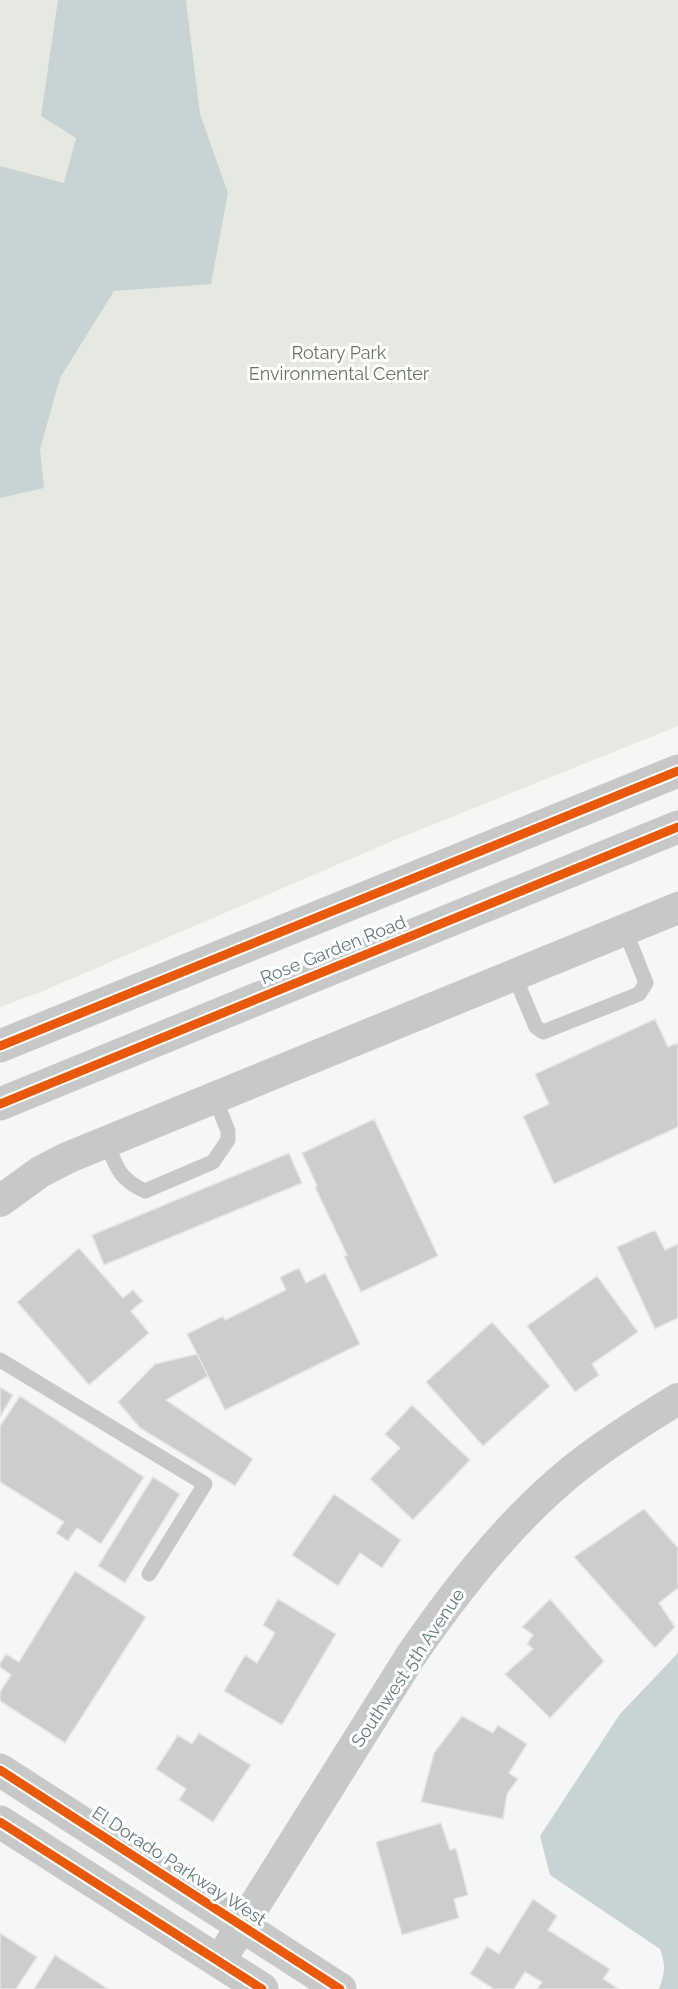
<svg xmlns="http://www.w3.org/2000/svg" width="678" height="1989" font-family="Raleway,sans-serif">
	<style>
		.green { fill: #e6e8e2 }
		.water { fill: #c8d4d4 }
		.building { fill: #cccece; stroke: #e6e6e5; stroke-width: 1.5 }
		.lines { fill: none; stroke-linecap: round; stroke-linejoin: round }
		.service { stroke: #c7c9c9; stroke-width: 15 }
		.minor { stroke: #c7c9c9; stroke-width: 32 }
		.tertiary { stroke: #c7c9c9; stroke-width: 33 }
		.cycleway-casing { stroke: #fff; stroke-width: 13 }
		.cycleway { stroke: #e8590c; stroke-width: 9 }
		.labels { text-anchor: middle; stroke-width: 6; stroke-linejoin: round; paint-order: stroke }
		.park-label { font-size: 18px; fill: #6a7662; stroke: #fff }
		.street-label { font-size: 18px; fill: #63797e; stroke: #fff }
	</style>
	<rect width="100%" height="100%" fill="#f6f6f5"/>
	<path class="green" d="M0,0H678V726L397,839L43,991L0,1007Z"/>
	<path class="water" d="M58,0H186L200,114L228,193L211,284L114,291L60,378L40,449L44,488L0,498V166L64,183L76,138L41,116Z
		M678,1653V1989H659C665,1972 666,1966 660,1949L550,1875L540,1836L620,1714Z"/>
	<path class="building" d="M655,1019L668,1047L678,1043V1127L554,1184L523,1116L549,1104L535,1074Z
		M374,1119L438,1256L361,1292L344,1256L347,1255L315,1187L317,1186L302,1153Z
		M289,1153L302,1183L104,1265L92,1235Z
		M655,1230L665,1250L678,1244V1318L655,1329L617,1247Z
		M79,1248L123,1298L133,1290L143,1301L131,1311L149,1333L89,1385L17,1302Z
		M299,1268L306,1283L325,1273L360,1344L225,1410L187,1334L223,1316L225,1320L286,1290L280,1277Z
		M597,1276L638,1332L592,1364L599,1375L575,1392L527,1326Z
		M492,1322L550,1386L483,1446L426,1382Z
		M197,1354L208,1376L166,1400L253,1459L235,1486L140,1428L118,1402L155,1364Z
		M0,1387L13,1395L0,1417Z
		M20,1396L144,1477L101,1544L77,1528L68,1541L56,1533L64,1522L0,1482V1426Z
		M412,1405L470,1460L413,1520L370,1479L400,1448L385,1434Z
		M153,1477L180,1494L125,1583L98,1566Z
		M334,1494L401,1540L382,1568L360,1553L338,1586L292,1555Z
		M644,1509L678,1548V1588L659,1603L675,1627L655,1648L574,1557Z
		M75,1571L146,1617L65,1743L0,1701V1692L11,1675L0,1667V1663L6,1654L19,1662Z
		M278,1599L336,1634L282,1725L224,1691L245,1655L257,1663L275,1633L263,1625Z
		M550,1599L604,1661L550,1718L505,1674L533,1649L527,1644L533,1635L522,1627Z
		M462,1716L493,1733L498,1725L527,1744L509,1773L518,1779L507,1794L503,1819L421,1802L434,1753Z
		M199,1733L251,1765L213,1822L179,1800L186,1789L156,1769L178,1735L192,1744Z
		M441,1823L450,1850L456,1848L468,1895L454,1899L459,1918L402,1935L376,1842Z
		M533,1899L557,1916L548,1930L610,1969L603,1979L619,1989H537L542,1982L525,1972L514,1989H494L470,1974L487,1946L499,1954Z
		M0,1933L37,1957L16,1989H0Z
		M55,1955L108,1989H34Z"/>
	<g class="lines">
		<path class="service" d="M514,975L536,1027L543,1032L639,994L646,983L625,930
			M106,1142C117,1168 119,1179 145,1191L213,1162L228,1140V1131L215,1098
			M0,1360L205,1484L149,1574"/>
		<path class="minor" d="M0,1201L40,1172L67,1158L678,908
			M219,1962L412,1654C457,1589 507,1525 568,1474C602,1446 640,1422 678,1399"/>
		<path class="tertiary" d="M0,1046L678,771
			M0,1104L678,827
			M0,1770L340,1989
			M0,1822L262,1989"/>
		<defs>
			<path id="cycleway" d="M0,1046L678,771
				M0,1104L678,827
				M0,1770L340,1989
				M0,1822L262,1989"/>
		</defs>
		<use href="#cycleway" class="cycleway-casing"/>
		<use href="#cycleway" class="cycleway"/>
	</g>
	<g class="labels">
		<g class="park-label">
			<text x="339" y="359">Rotary Park<tspan x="339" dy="21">Environmental Center</tspan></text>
		</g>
		<g class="street-label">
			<text transform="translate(333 950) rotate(-22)" y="6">Rose Garden Road</text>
			<text transform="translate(408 1668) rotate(-56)" y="6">Southwest 5th Avenue</text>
			<text transform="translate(179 1866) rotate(33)" y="6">El Dorado Parkway West</text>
		</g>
	</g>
</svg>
